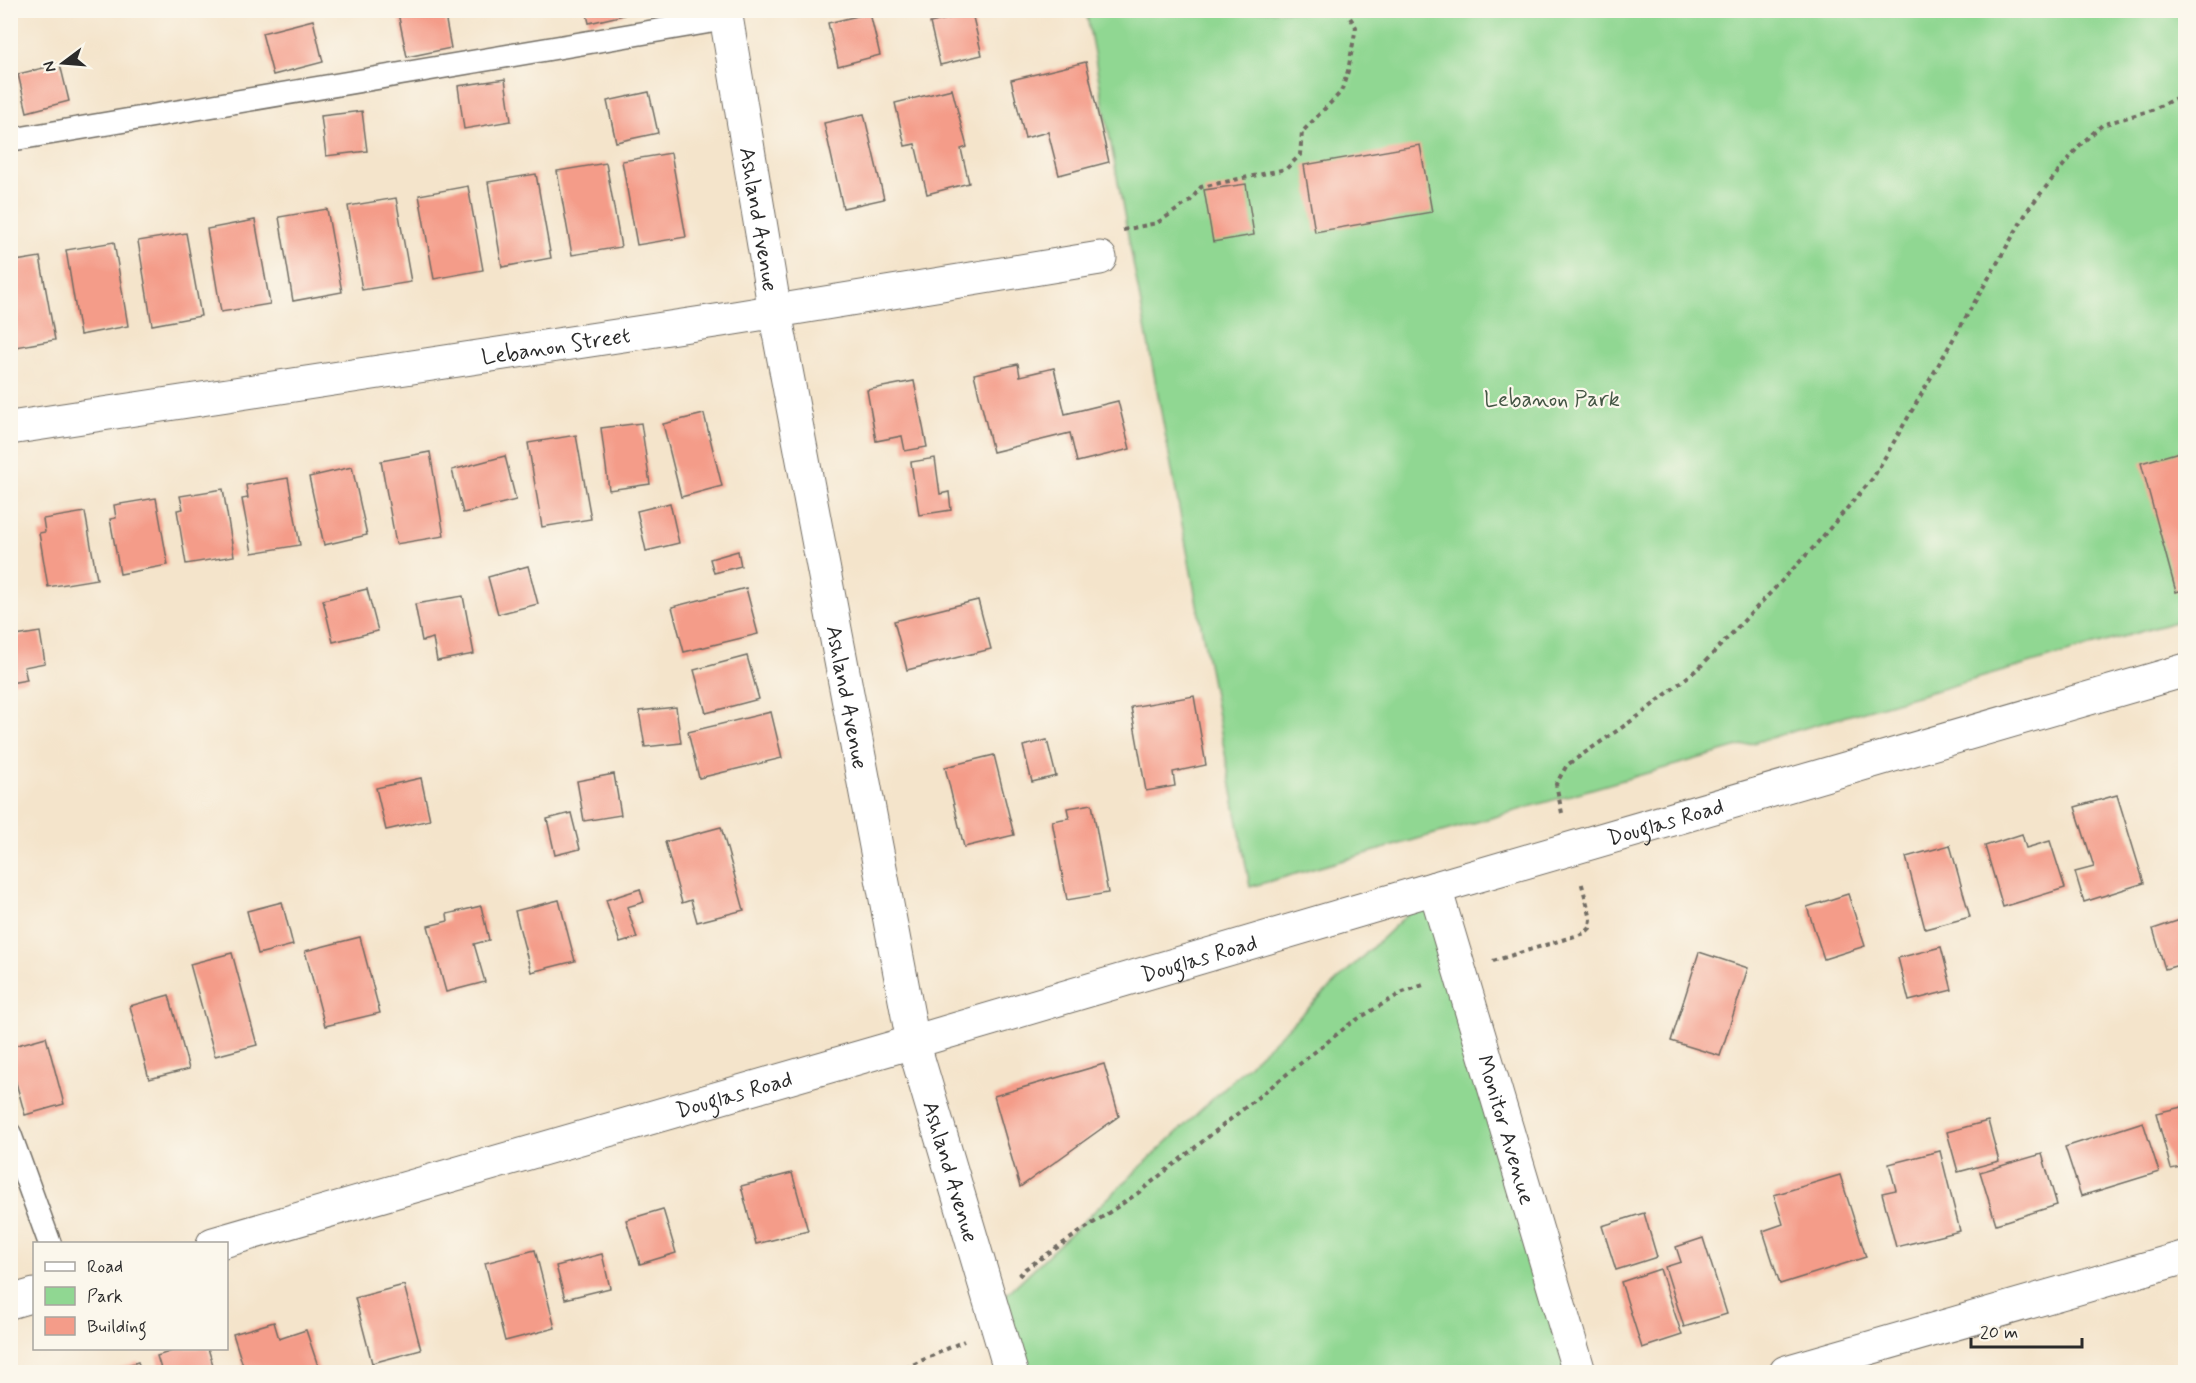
<svg xmlns="http://www.w3.org/2000/svg" width="2196" height="1383" font-family="Mynerve,sans-serif">
	<style>
		.green { fill: #90d792; stroke: #5e815e; stroke-width: 1.5 }
		.building { fill: #f49c89 }
		.lines { fill: none; stroke-linecap: round; stroke-linejoin: round }
		.service-casing { stroke: #716c63; stroke-width: 25 }
		.minor-casing { stroke: #716c63; stroke-width: 35 }
		.tertiary-casing { stroke: #716c63; stroke-width: 35 }
		.path { stroke: #716c63; stroke-width: 4; stroke-dasharray: 4.5 4.5; stroke-linecap: butt }
		.service { stroke: #fff; stroke-width: 22 }
		.minor { stroke: #fff; stroke-width: 33 }
		.tertiary { stroke: #fff; stroke-width: 33 }
		.labels { text-anchor: middle; stroke-width: 4.5; stroke-linejoin: round; paint-order: stroke }
		.street-label { font-size: 22px; fill: #2b2b2b; stroke: #fbf7ec }
		.park-label { font-size: 22px; fill: #445645; stroke: #fbf7ec }
	</style>
	<rect width="100%" height="100%" fill="#fbf7ec"/>
	<filter id="ink" filterUnits="userSpaceOnUse"><feTurbulence type="fractalNoise" baseFrequency=".0167" numOctaves="2"/><feDisplacementMap in="SourceGraphic" scale="12" xChannelSelector="R" yChannelSelector="G"/><feConvolveMatrix kernelMatrix="1 2 1 2 8 2 1 2 1" color-interpolation-filters="sRGB"/></filter>
	<filter id="wash" filterUnits="userSpaceOnUse"><feTurbulence type="fractalNoise" baseFrequency=".008" numOctaves="4" result="noise"/><feDisplacementMap in="SourceGraphic" scale="24" xChannelSelector="R" yChannelSelector="G"/><feGaussianBlur stdDeviation="1.35" result="paint"/><feColorMatrix in="noise" values="0 0 0 0 0 0 0 0 0 0 0 0 0 0 0 0 0 1.4 0 .05"/><feComposite in="paint" operator="in"/></filter>
	<g filter="url(#wash)">
		<rect width="100%" height="100%" fill="#f4e4cb"/>
		<path class="green" d="M1086,11H2185V619L1250,887Z
			M1435,888L1578,1372H1011L992,1308Z"/>
		<g id="blocks">
			<path class="building" d="M413,10H444L451,48L407,57L398,13Z
				M586,10H623L624,15L589,23Z
				M870,13L880,55L838,66L828,23Z
				M972,13L982,55L940,65L930,23Z
				M313,20L323,62L273,75L262,33Z
				M1086,62L1109,162L1059,175L1048,132L1025,138L1011,80Z
				M60,64L69,101L27,112L18,74Z
				M505,79L511,121L464,129L458,86Z
				M952,89L967,147L961,149L969,183L927,194L915,144L905,146L895,103Z
				M649,92L658,133L616,142L607,101Z
				M362,111L367,151L326,156L321,116Z
				M864,114L884,199L843,208L824,123Z
				M1420,145L1432,212L1315,232L1304,165Z
				M671,153L686,237L637,245L622,161Z
				M606,163L621,247L572,255L557,171Z
				M536,174L551,258L502,267L488,182Z
				M1246,184L1254,235L1213,242L1204,190Z
				M468,186L483,270L434,279L419,195Z
				M396,198L411,282L362,290L348,206Z
				M327,209L342,292L293,301L279,217Z
				M255,220L270,304L221,312L207,229Z
				M186,233L201,316L152,325L138,241Z
				M114,242L128,326L80,335L66,250Z
				M40,257L55,340L10,348V262Z
				M1018,364L1020,376L1054,368L1065,414L1118,401L1130,449L1077,462L1070,433L993,452L974,374Z
				M914,381L927,447L905,451L902,436L876,441L867,390Z
				M704,414L722,486L681,497L663,424Z
				M641,423L650,484L609,490L601,428Z
				M576,435L591,519L542,527L528,443Z
				M2186,450V589L2176,592L2141,463Z
				M430,452L444,536L396,544L381,461Z
				M505,456L516,500L463,513L452,470Z
				M935,458L940,494L949,492L951,510L919,515L911,462Z
				M352,467L367,535L324,545L309,477Z
				M288,478L300,545L252,553L242,499L248,498L246,485Z
				M223,489L234,556L186,564L177,510L183,509L180,496Z
				M156,498L168,565L120,574L110,519L116,518L114,505Z
				M670,503L679,543L646,551L637,511Z
				M85,512L97,579L48,587L39,533L45,532L43,519Z
				M738,551L741,566L714,573L710,559Z
				M528,566L538,604L498,614L488,577Z
				M746,588L758,634L684,652L672,607Z
				M367,589L378,631L333,642L323,600Z
				M463,596L474,654L437,661L433,638L422,641L415,604Z
				M978,600L991,649L907,670L894,621Z
				M40,632L45,663L24,667L27,680L10,683V637Z
				M747,656L759,699L706,713L694,670Z
				M1194,696L1206,765L1173,772L1175,786L1146,791L1131,707Z
				M676,707L681,743L645,747L639,711Z
				M771,712L782,758L699,778L688,732Z
				M1047,740L1056,776L1032,782L1023,746Z
				M994,755L1014,835L964,847L945,767Z
				M614,774L621,815L584,821L577,781Z
				M421,778L430,820L386,830L376,788Z
				M2117,795L2144,883L2084,902L2075,872L2094,867L2075,807Z
				M1092,804L1108,893L1067,900L1052,821L1069,818L1067,808Z
				M571,813L580,849L555,855L547,819Z
				M721,827L744,910L697,922L691,900L682,903L665,842Z
				M2022,834L2026,848L2050,841L2065,888L2003,907L1985,846Z
				M1950,845L1970,917L1925,929L1906,857Z
				M640,889L644,902L627,907L637,938L620,943L606,900Z
				M1848,894L1865,946L1824,959L1807,907Z
				M559,900L575,961L531,972L515,911Z
				M282,902L293,945L258,954L247,911Z
				M481,906L489,940L474,944L485,982L446,992L428,926L448,921L447,914Z
				M2186,918V963L2165,969L2153,929Z
				M360,937L380,1013L325,1026L305,951Z
				M1941,947L1952,990L1909,1001L1898,958Z
				M1699,952L1748,968L1720,1056L1671,1041Z
				M232,953L257,1045L215,1056L190,964Z
				M169,995L189,1069L149,1079L130,1006Z
				M46,1037L64,1104L25,1115L10,1061V1047Z
				M1104,1064L1119,1116L1020,1187L994,1096Z
				M2186,1106V1166L2171,1169L2156,1113Z
				M1988,1121L1999,1161L1958,1172L1947,1132Z
				M2143,1122L2159,1172L2081,1196L2065,1147Z
				M1940,1151L1960,1231L1896,1247L1882,1193L1896,1190L1889,1164Z
				M2042,1154L2057,1205L1996,1224L1980,1172Z
				M792,1173L808,1231L756,1244L741,1186Z
				M1840,1175L1866,1257L1780,1284L1763,1231L1783,1224L1774,1195Z
				M663,1209L676,1253L640,1264L626,1220Z
				M1644,1213L1657,1257L1616,1270L1602,1226Z
				M1703,1238L1727,1314L1684,1327L1665,1267L1681,1262L1676,1247Z
				M535,1250L555,1328L505,1341L485,1263Z
				M602,1254L610,1288L565,1299L556,1266Z
				M1660,1269L1682,1335L1642,1348L1621,1282Z
				M404,1285L421,1350L372,1363L355,1298Z
				M274,1322L279,1339L306,1330L320,1372H245L233,1334Z
				M181,1348H208L215,1372H162L157,1356Z
				M138,1362L142,1372H106Z"/>
		</g>
	</g>
	<g filter="url(#ink)">
		<use href="#blocks" fill-opacity="0" stroke="#716c63" stroke-width="1.5"/>
		<g class="lines">
			<defs>
				<path id="service" d="M10,140L726,19
					M10,1134L50,1244"/>
				<g id="minor">
					<path id="s1" d="M10,428L722,320L1100,258"/>
					<path id="s2" d="M1435,888L1579,1372"/>
					<path id="s3" d="M213,1244L913,1042"/>
					<path d="M10,1302L34,1295"/>
					<path d="M1786,1372L2186,1257"/>
				</g>
				<g id="tertiary">
					<path id="s4" d="M725,10L775,312L913,1042L1011,1372"/>
					<path id="s5" d="M913,1042L1435,888L2186,670"/>
				</g>
			</defs>
			<use href="#service" class="service-casing"/>
			<use href="#minor" class="minor-casing"/>
			<use href="#tertiary" class="tertiary-casing"/>
			<path class="path" d="M1123,230L1157,223L1190,201L1201,187L1286,169L1300,155L1302,132L1341,92L1348,71L1356,27L1345,10
				M1562,813L1556,784L1567,765L1640,715L1700,667L1812,549L1873,478L2029,208L2080,145L2102,125L2152,110L2186,93
				M1493,961L1585,933L1590,928L1591,919L1581,881
				M1019,1276L1025,1269L1138,1193L1351,1023L1403,992L1426,984
				M897,1372L964,1341"/>
			<use href="#service" class="service"/>
			<use href="#minor" class="minor"/>
			<use href="#tertiary" class="tertiary"/>
		</g>
	</g>
	<g class="labels">
		<g class="street-label">
			<text dy="8" stroke="none"><textPath href="#s4" startOffset="212">Ashland Avenue</textPath></text>
			<text dy="8" stroke="none"><textPath href="#s1" startOffset="552">Lebanon Street</textPath></text>
			<text dy="8" stroke="none"><textPath href="#s4" startOffset="698">Ashland Avenue</textPath></text>
			<text dy="8" stroke="none"><textPath href="#s5" startOffset="784">Douglas Road</textPath></text>
			<text dy="8" stroke="none"><textPath href="#s5" startOffset="298">Douglas Road</textPath></text>
			<text dy="8" stroke="none"><textPath href="#s3" startOffset="542">Douglas Road</textPath></text>
			<text dy="8" stroke="none"><textPath href="#s2" startOffset="252">Monitor Avenue</textPath></text>
			<text dy="8" stroke="none"><textPath href="#s4" startOffset="1184">Ashland Avenue</textPath></text>
		</g>
		<g class="park-label">
			<text x="1552" y="406">Lebanon Park</text>
		</g>
	</g>
	<rect width="2196" height="1383" fill="none" stroke="#fbf7ec" stroke-width="36"/>
	<rect x="33" y="1242" width="195" height="108" fill="#fbf7ec" stroke="#a8a59f" stroke-width="1.5"/>
	<rect x="45" y="1262" width="30" height="9" fill="#ffffff" stroke="#a8a59f" stroke-width="1.5"/>
	<text x="87" y="1272" font-size="18" fill="#2b2b2b">Road</text>
	<rect x="45" y="1287" width="30" height="18" fill="#90d792" stroke="#a8a59f" stroke-width="1.5"/>
	<text x="87" y="1302" font-size="18" fill="#2b2b2b">Park</text>
	<rect x="45" y="1317" width="30" height="18" fill="#f49c89" stroke="#a8a59f" stroke-width="1.5"/>
	<text x="87" y="1332" font-size="18" fill="#2b2b2b">Building</text>
	<g transform="translate(63 63) rotate(254)" stroke="#fbf7ec" stroke-width="4.5" paint-order="stroke">
	<path d="M0-4.5L10 22L0 15L-10 22Z" fill="#2b2b2b"/>
	<text y="-9" font-size="16" font-weight="bold" text-anchor="middle" fill="#2b2b2b">N</text>
	</g>
	<path d="M1971 1338v9h111v-9" fill="none" stroke="#2b2b2b" stroke-width="3"/>
	<text x="1980" y="1338" font-size="18" fill="#2b2b2b" stroke="#fbf7ec" stroke-width="4.5" paint-order="stroke">20 m</text>
</svg>
